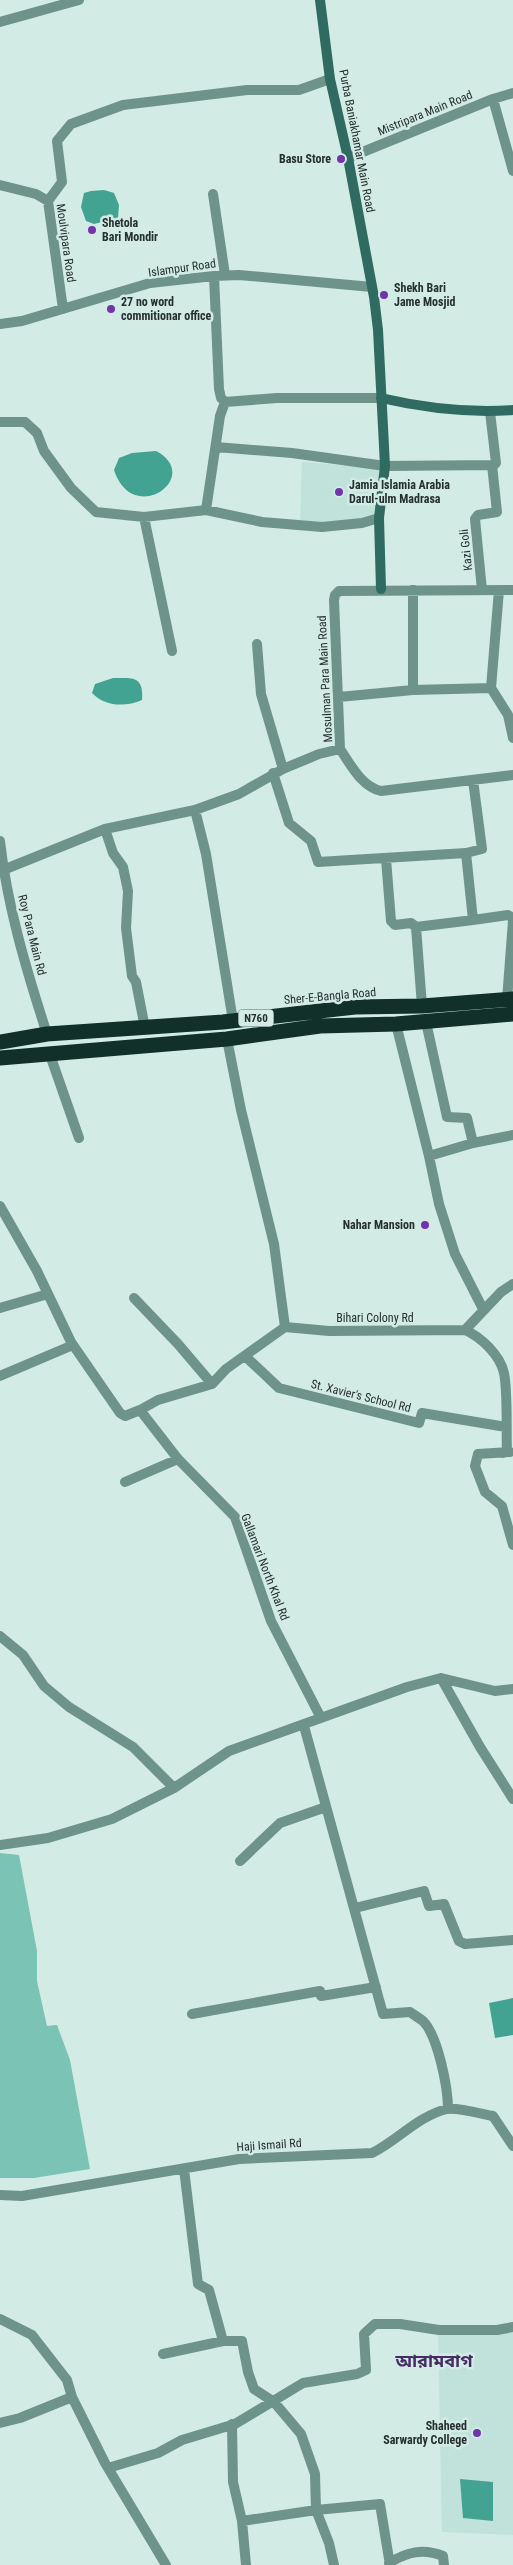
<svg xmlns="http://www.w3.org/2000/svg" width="513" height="2565" font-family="'Roboto Condensed','Noto Sans Bengali',sans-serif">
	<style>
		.built { fill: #c0e2da }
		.green { fill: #7bc4b5 }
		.water { fill: #42a392 }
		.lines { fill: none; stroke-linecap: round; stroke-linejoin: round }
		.street { stroke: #6e938b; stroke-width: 10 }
		.secondary { stroke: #306b61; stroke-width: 10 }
		.highway { stroke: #11302a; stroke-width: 15 }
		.poi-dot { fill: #7134a9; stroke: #d2ebe5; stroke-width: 2 }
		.labels { text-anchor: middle; stroke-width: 5; stroke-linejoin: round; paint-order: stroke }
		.shield { fill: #d2ebe5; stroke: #596764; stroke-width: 1 }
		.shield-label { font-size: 11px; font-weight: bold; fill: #252f2d }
		.street-label { font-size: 12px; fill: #252f2d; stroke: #d2ebe5 }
		.poi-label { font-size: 12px; font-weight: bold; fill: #252f2d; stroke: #d2ebe5; text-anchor: start }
		.district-label { font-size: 18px; font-weight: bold; fill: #472b65; stroke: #d2ebe5 }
	</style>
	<rect width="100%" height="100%" fill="#d2ebe5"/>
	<path class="built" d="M302,462L380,468L375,517L329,523L300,522Z
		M513,2330V2535L442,2532L438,2333Z"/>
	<path class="green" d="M0,1853L19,1855L37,1951V1981L47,2026L57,2025L70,2060L90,2169L34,2178H0Z"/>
	<path class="water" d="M91,191L104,190L114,193L119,205L118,218L94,224L86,221L81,207L84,193Z
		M156,451C204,476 133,528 114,470L119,458L132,453Z
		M113,678C132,678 144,675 142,700C126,707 105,707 92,693L95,684Z
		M513,1998V2035L495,2038L489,2003Z
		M460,2479L493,2482V2521L463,2518Z"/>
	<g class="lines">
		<path class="street" d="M0,22L79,0
			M493,99L513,171
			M348,158L493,99L513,93
			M0,185L36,194L48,201L63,309
			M213,194L225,275
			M48,201L62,182L57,141L71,124L123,105L247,90H299L330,79
			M214,276L219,389L221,398L225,402L277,398H381
			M0,324L22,321L150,283L214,276L239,275L372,287
			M0,422H25L37,433L44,451L71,488L96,512L144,517L206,510L262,522L322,527L362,523L379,518
			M216,447L292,453L385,466L494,465L496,463L490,412
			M206,510L220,416L225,402
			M144,517L172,651
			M413,590V690L491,688
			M482,590L475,519L478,515L497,512L492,465
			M499,590L491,688L508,715L513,738
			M257,644L261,694L283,769
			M339,697L413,690
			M340,749C351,765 361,786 381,791L513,775
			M273,773L289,823L311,841L318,862L466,853
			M473,780L482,849L466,853L473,920L508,915L513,918
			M195,810L206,854L233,1021
			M105,829L113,853L123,867L128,891L126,928L132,976L136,982L145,1028
			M0,841C7,906 27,972 47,1034
			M386,859L391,921L395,925L411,923L416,927
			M3,870L105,829L195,810L239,794L283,769L319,754L340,749L334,600L335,595L339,591L513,590
			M507,1000L513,921
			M422,1006L416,927L473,920
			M426,1022L447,1117L467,1118L473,1143
			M396,1024L429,1156L473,1143L513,1135
			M49,1052L79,1138
			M429,1156L439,1204L455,1254L483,1309
			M0,1206L37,1271L71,1342L120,1413L125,1416L140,1410L178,1459L235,1517L271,1621L321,1718
			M134,1298L178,1344L212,1384
			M0,1308L48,1294
			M285,1327L329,1331L465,1330C481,1337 500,1355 504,1373C508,1393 506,1430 507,1452L503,1453
			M465,1330L501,1292L513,1284
			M245,1356L279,1388L419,1423L422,1413L506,1427
			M0,1376L73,1345
			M140,1410L158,1400L212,1384L226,1369L285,1327L274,1244L241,1110L227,1039
			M510,1452L478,1454L475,1466L485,1492L502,1506L513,1545
			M125,1482L178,1459
			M0,1636L23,1655L44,1686L69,1707L133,1747L174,1788L229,1751L407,1687L441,1678L495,1691L513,1689
			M441,1678L480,1747L513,1799
			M304,1726L383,2014L410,2012C414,2015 419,2018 423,2021C438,2036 448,2088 448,2109
			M0,1845L48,1838L112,1819L174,1788
			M240,1861L280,1823L326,1807
			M355,1908L424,1891L429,1906L444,1904L459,1941L465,1944L513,1940
			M192,2014L320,1991L321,1996L376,1987
			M184,2169L198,2284L209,2290L223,2341H242L248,2372L254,2389L274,2402L301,2434L315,2474L316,2510L329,2543L334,2565
			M0,2195L22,2196L239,2159L372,2153C398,2140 418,2116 447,2109C457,2107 482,2114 493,2116L513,2146
			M0,2319L32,2335L67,2380L72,2397L105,2463L166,2565
			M163,2354L223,2341
			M0,2423L20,2418L72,2397
			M232,2424L233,2482L242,2521L246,2565
			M108,2468L158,2453L182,2440L235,2424L303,2383L357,2374L366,2370L364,2334L375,2324H400L439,2330H497L513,2327
			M242,2521L316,2510L380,2504L390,2565
			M389,2563C407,2552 423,2548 443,2556L444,2565"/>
		<path class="secondary" d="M320,0L330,79L348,158L374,297L378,330L385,466L379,518L381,589
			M381,398C424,408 469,413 513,410"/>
		<path class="highway" d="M0,1042L47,1034L223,1022L355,1007L422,1006L513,999
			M0,1058L227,1039L320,1026L396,1024L513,1014"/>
	</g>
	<g class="poi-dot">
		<circle cx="341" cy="159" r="5"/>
		<circle cx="92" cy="230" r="5"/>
		<circle cx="384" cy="295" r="5"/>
		<circle cx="111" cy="309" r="5"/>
		<circle cx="339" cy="492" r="5"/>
		<circle cx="425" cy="1225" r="5"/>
		<circle cx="477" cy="2433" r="5"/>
	</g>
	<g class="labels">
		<rect class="shield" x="238.5" y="1009.5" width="35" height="17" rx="4"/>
		<g class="shield-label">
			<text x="256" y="1022">N760</text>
		</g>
		<g class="street-label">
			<text transform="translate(425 113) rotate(-22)" y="4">Mistripara Main Road</text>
			<text transform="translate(357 141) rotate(79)" y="4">Purba Baniakhamar Main Road</text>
			<text transform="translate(66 243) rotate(82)" y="4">Moulvipara Road</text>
			<text transform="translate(182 268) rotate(-8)" y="4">Islampur Road</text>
			<text transform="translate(466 550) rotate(-96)" y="4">Kazi Goli</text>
			<text transform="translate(325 679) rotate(-93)" y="4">Mosulman Para Main Road</text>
			<text transform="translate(32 935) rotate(76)" y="4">Roy Para Main Rd</text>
			<text transform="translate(330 996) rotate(-5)" y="4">Sher-E-Bangla Road</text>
			<text x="375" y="1322">Bihari Colony Rd</text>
			<text transform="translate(361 1396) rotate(14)" y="4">St. Xavier's School Rd</text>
			<text transform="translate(265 1567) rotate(69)" y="4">Gallamari North Khal Rd</text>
			<text transform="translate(269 2145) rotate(-4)" y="4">Haji Ismail Rd</text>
		</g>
		<g class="poi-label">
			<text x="331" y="163" text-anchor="end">Basu Store</text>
			<text x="102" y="227">Shetola<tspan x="102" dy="14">Bari Mondir</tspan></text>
			<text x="394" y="292">Shekh Bari<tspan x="394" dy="14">Jame Mosjid</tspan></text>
			<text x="121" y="306">27 no word<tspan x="121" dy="14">commitionar office</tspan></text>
			<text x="349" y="489">Jamia Islamia Arabia<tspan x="349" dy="14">Darul-ulm Madrasa</tspan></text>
			<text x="415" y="1229" text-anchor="end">Nahar Mansion</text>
			<text x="467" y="2430" text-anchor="end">Shaheed<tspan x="467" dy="14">Sarwardy College</tspan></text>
		</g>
		<g class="district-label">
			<text x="434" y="2367">আরামবাগ</text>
		</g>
	</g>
</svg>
